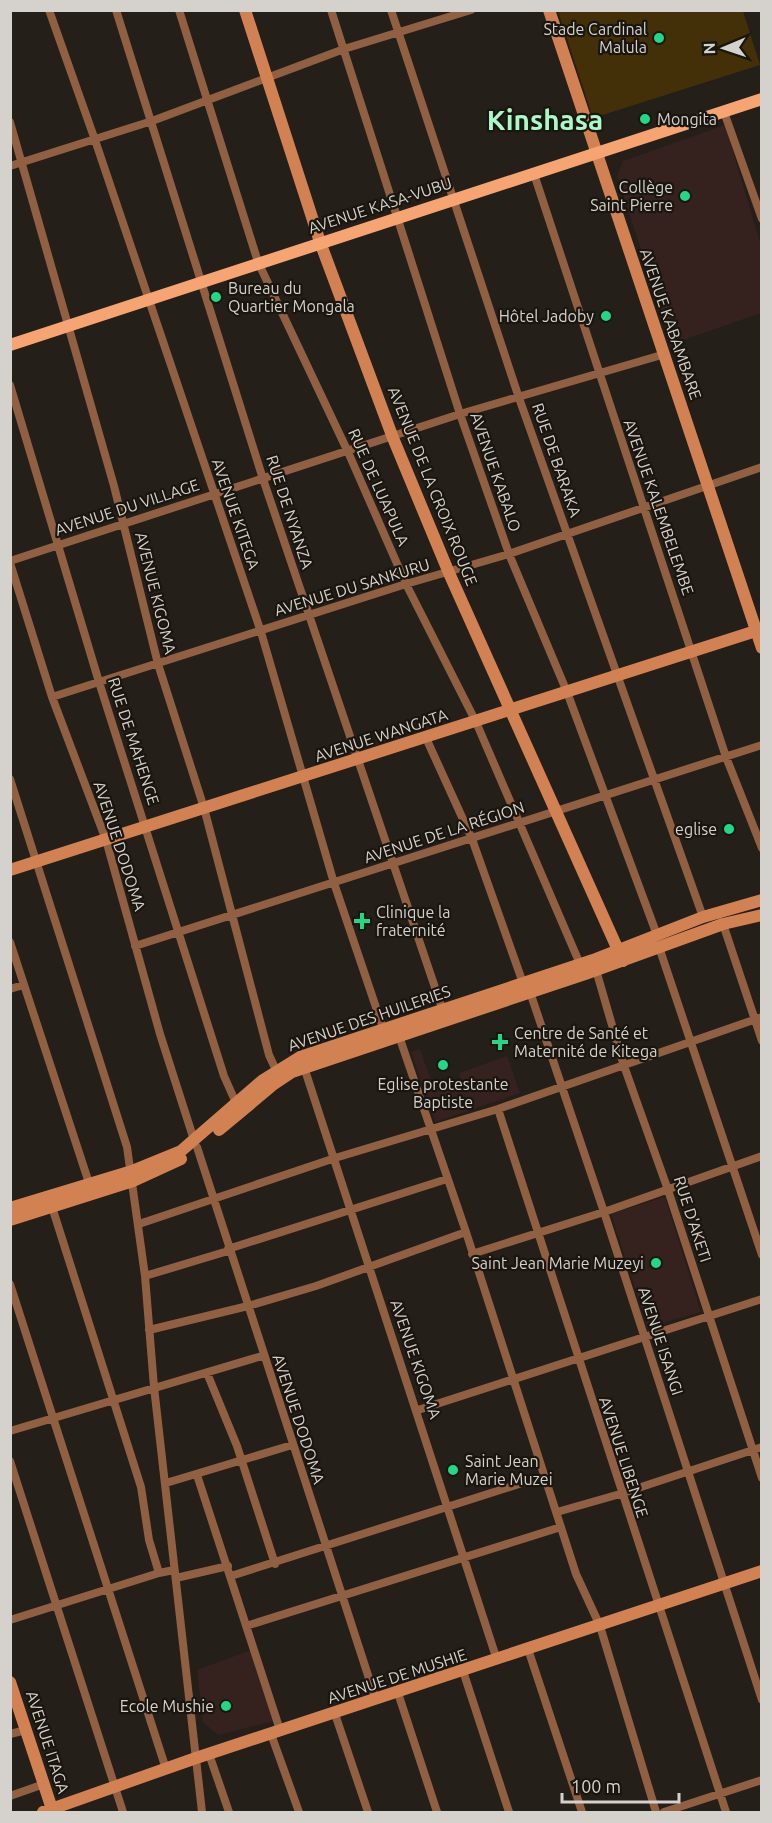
<svg xmlns="http://www.w3.org/2000/svg" width="772" height="1823" font-family="Ubuntu,sans-serif">
	<style>
		.education { fill: #35221f }
		.green { fill: #443008 }
		.lines { fill: none; stroke-linecap: round; stroke-linejoin: round }
		.street { stroke: #915f42; stroke-width: 8 }
		.secondary { stroke: #d28252; stroke-width: 12 }
		.primary { stroke: #f7a473; stroke-width: 12 }
		.poi-dot { fill: #21d887; stroke: #1a160f; stroke-width: 2 }
		.labels { text-anchor: middle; stroke-width: 4.5; stroke-linejoin: round; paint-order: stroke }
		.poi-label { font-size: 16px; fill: #d5d2cd; stroke: #1a160f; text-anchor: end }
		.street-label { font-size: 16px; fill: #d5d2cd; stroke: #1a160f }
		.town-label { font-size: 28px; font-weight: bold; fill: #abf9c9; stroke: #1a160f }
	</style>
	<rect width="100%" height="100%" fill="#241f18"/>
	<path class="education" d="M725,125L761,246V313L672,344L617,176L623,161Z
		M420,1049L434,1089L461,1079L459,1073L507,1056L520,1093L435,1122L411,1052Z
		M665,1197L701,1312L648,1327L611,1214Z
		M251,1650L274,1721L218,1735L203,1722L197,1670Z"/>
	<path class="green" d="M558,11H743L760,65L593,118Z"/>
	<g class="lines">
		<path class="street" d="M49,10L95,140L261,632L334,883L384,1031
			M116,10L263,479L444,1014
			M179,10L258,262L348,452L406,584L476,722L580,964
			M331,10L460,414L509,554L567,692L657,935
			M391,10L519,398L703,917
			M724,112L762,219
			M10,122L114,486L158,664L204,808L269,1055L276,1070
			M10,166L152,121L344,49L471,10
			M534,174L726,757L762,848
			M10,385L99,682L224,1076L236,1103
			M10,561L460,414L665,354
			M10,563L52,697L106,840L160,1034L194,1140
			M52,697L406,584L509,554L762,467
			M426,738L472,839L523,983
			M10,779L127,1147L145,1276L154,1387L202,1812
			M723,924L762,1041
			M10,942L90,1186
			M135,946L762,745
			M659,947L762,1255
			M596,970L623,1063L668,1190L762,1478
			M10,989L23,985
			M530,992L604,1212L762,1700
			M399,1036L466,1232L576,1574L600,1626L656,1812
			M303,1064L497,1660
			M498,1109L726,1812
			M197,1147L376,1700
			M52,1207L141,1487L149,1540L159,1573
			M139,1224L335,1158L498,1109L762,1017
			M228,1249L447,1179
			M472,1254L604,1212L762,1156
			M145,1276L228,1251
			M10,1284L166,1769
			M149,1330L248,1306L316,1286L466,1232
			M207,1373L237,1446L275,1564
			M418,1410L762,1299
			M10,1431L262,1356
			M10,1461L123,1812
			M197,1475L280,1730
			M166,1483L292,1445
			M557,1512L620,1494L762,1447
			M231,1576L544,1476
			M176,1578L228,1566
			M10,1620L159,1573L174,1570
			M246,1626L561,1527
			M528,1649L582,1812
			M463,1671L509,1812
			M398,1693L437,1812
			M335,1714L368,1812
			M10,1734L26,1730
			M271,1734L299,1812
			M209,1754L229,1812
			M10,1796L44,1784
			M664,1812L762,1780"/>
		<path class="secondary" d="M245,10L320,242L393,438L449,573L623,961
			M549,10L762,648
			M10,870L762,629
			M219,1130L274,1084L292,1072L585,974L723,924L762,915
			M10,1208L132,1171L181,1151L263,1080L300,1057L593,960L703,917L762,900
			M10,1220L133,1181L181,1159
			M10,1682L53,1812
			M43,1812L196,1758L762,1571"/>
		<path class="primary" d="M10,345L762,99"/>
	</g>
	<g class="poi-dot">
		<circle cx="659" cy="38" r="6"/>
		<circle cx="645" cy="119" r="6"/>
		<circle cx="685" cy="196" r="6"/>
		<circle cx="216" cy="297" r="6"/>
		<circle cx="606" cy="316" r="6"/>
		<circle cx="729" cy="829" r="6"/>
		<path d="M359 912h6v6h6v6h-6v6h-6v-6h-6v-6h6z"/>
		<path d="M497 1033h6v6h6v6h-6v6h-6v-6h-6v-6h6z"/>
		<circle cx="443" cy="1065" r="6"/>
		<circle cx="656" cy="1263" r="6"/>
		<circle cx="453" cy="1470" r="6"/>
		<circle cx="226" cy="1706" r="6"/>
	</g>
	<g class="labels">
		<g class="poi-label">
			<text x="647" y="35">Stade Cardinal<tspan x="647" dy="18">Malula</tspan></text>
			<text x="657" y="125" text-anchor="start">Mongita</text>
			<text x="673" y="193">Collège<tspan x="673" dy="18">Saint Pierre</tspan></text>
			<text x="228" y="294" text-anchor="start">Bureau du<tspan x="228" dy="18">Quartier Mongala</tspan></text>
			<text x="594" y="322">Hôtel Jadoby</text>
			<text x="717" y="835">eglise</text>
			<text x="376" y="918" text-anchor="start">Clinique la<tspan x="376" dy="18">fraternité</tspan></text>
			<text x="514" y="1039" text-anchor="start">Centre de Santé et<tspan x="514" dy="18">Maternité de Kitega</tspan></text>
			<text x="443" y="1090" text-anchor="middle">Eglise protestante<tspan x="443" dy="18">Baptiste</tspan></text>
			<text x="644" y="1269">Saint Jean Marie Muzeyi</text>
			<text x="465" y="1467" text-anchor="start">Saint Jean<tspan x="465" dy="18">Marie Muzei</tspan></text>
			<text x="214" y="1712">Ecole Mushie</text>
		</g>
		<g class="street-label">
			<text transform="translate(380 205) rotate(-18)" y="6">AVENUE KASA-VUBU</text>
			<text transform="translate(671 324) rotate(71)" y="6">AVENUE KABAMBARE</text>
			<text transform="translate(557 460) rotate(71)" y="6">RUE DE BARAKA</text>
			<text transform="translate(496 472) rotate(71)" y="6">AVENUE KABALO</text>
			<text transform="translate(433 486) rotate(68)" y="6">AVENUE DE LA CROIX ROUGE</text>
			<text transform="translate(379 487) rotate(66)" y="6">RUE DE LUAPULA</text>
			<text transform="translate(127 507) rotate(-18)" y="6">AVENUE DU VILLAGE</text>
			<text transform="translate(659 507) rotate(71)" y="6">AVENUE KALEMBELEMBE</text>
			<text transform="translate(290 512) rotate(72)" y="6">RUE DE NYANZA</text>
			<text transform="translate(236 514) rotate(71)" y="6">AVENUE KITEGA</text>
			<text transform="translate(352 587) rotate(-17)" y="6">AVENUE DU SANKURU</text>
			<text transform="translate(156 593) rotate(76)" y="6">AVENUE KIGOMA</text>
			<text transform="translate(381 735) rotate(-18)" y="6">AVENUE WANGATA</text>
			<text transform="translate(134 741) rotate(72)" y="6">RUE DE MAHENGE</text>
			<text transform="translate(444 832) rotate(-18)" y="6">AVENUE DE LA RÉGION</text>
			<text transform="translate(120 846) rotate(72)" y="6">AVENUE DODOMA</text>
			<text transform="translate(369 1018) rotate(-19)" y="6">AVENUE DES HUILERIES</text>
			<text transform="translate(693 1219) rotate(72)" y="6">RUE D'AKETI</text>
			<text transform="translate(661 1341) rotate(72)" y="6">AVENUE ISANGI</text>
			<text transform="translate(416 1359) rotate(71)" y="6">AVENUE KIGOMA</text>
			<text transform="translate(299 1419) rotate(72)" y="6">AVENUE DODOMA</text>
			<text transform="translate(624 1457) rotate(72)" y="6">AVENUE LIBENGE</text>
			<text transform="translate(397 1676) rotate(-18)" y="6">AVENUE DE MUSHIE</text>
			<text transform="translate(48 1742) rotate(72)" y="6">AVENUE ITAGA</text>
		</g>
		<g class="town-label">
			<text x="545" y="130">Kinshasa</text>
		</g>
	</g>
	<rect width="772" height="1823" fill="none" stroke="#d5d2cd" stroke-width="24"/>
	<g transform="translate(724 48) rotate(268)" stroke="#1a160f" stroke-width="4.5" paint-order="stroke">
	<path d="M0-4.5L10 22L0 15L-10 22Z" fill="#d5d2cd"/>
	<text y="-9" font-size="16" font-weight="bold" text-anchor="middle" fill="#d5d2cd">N</text>
	</g>
	<path d="M562 1793v9h117v-9" fill="none" stroke="#d5d2cd" stroke-width="3"/>
	<text x="571" y="1793" font-size="18" fill="#d5d2cd" stroke="#1a160f" stroke-width="4.5" paint-order="stroke">100 m</text>
</svg>
